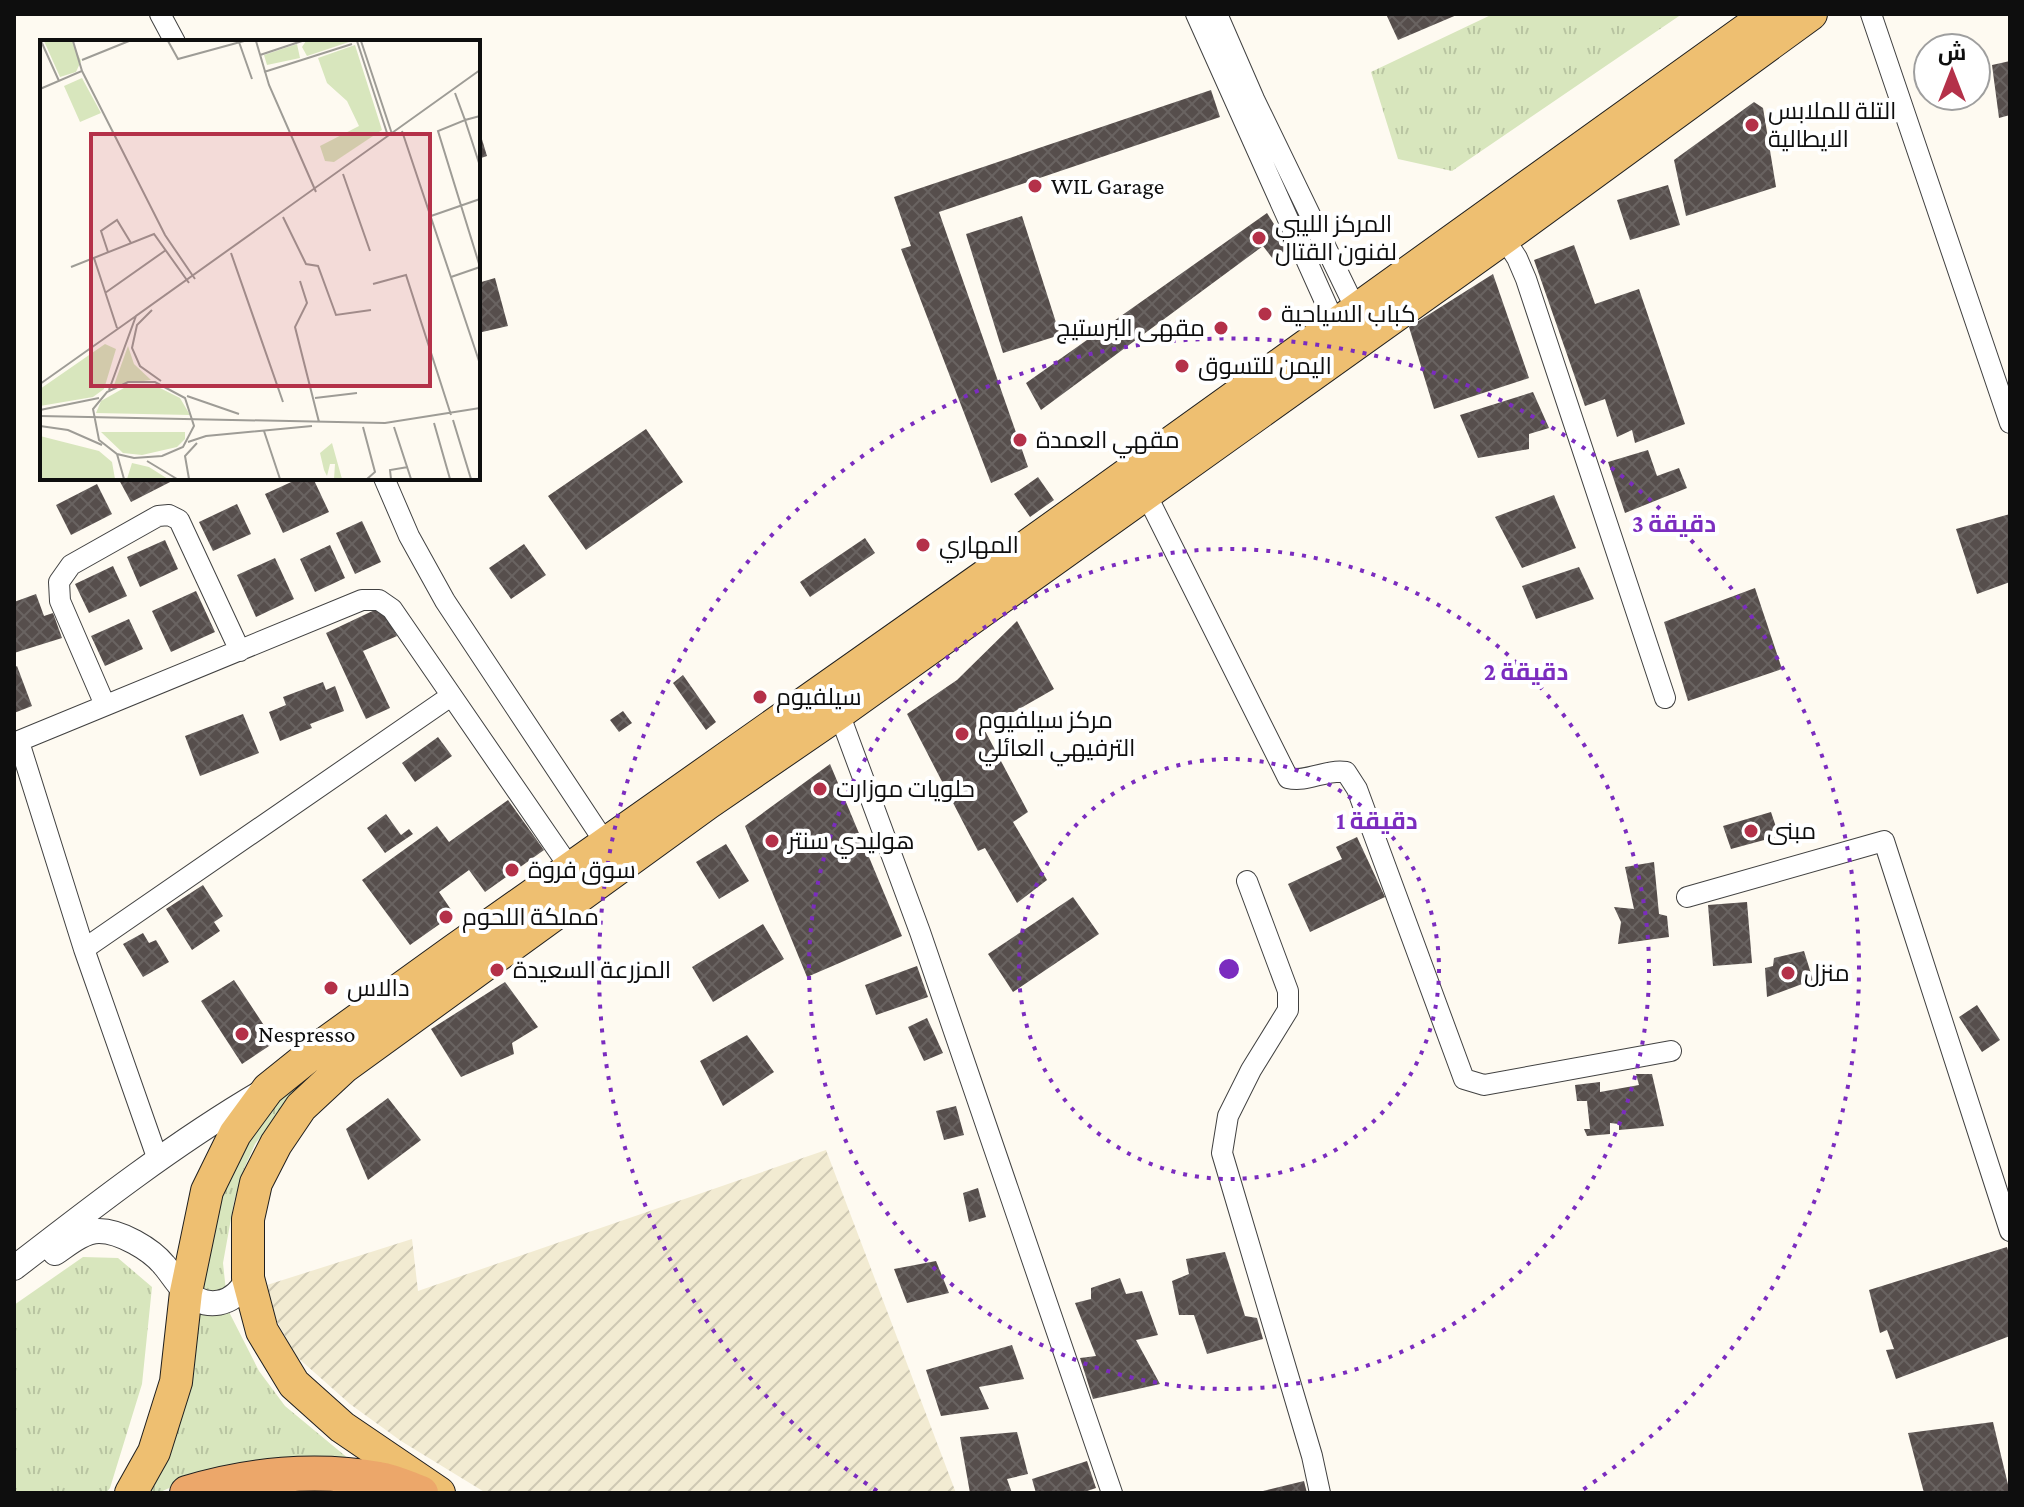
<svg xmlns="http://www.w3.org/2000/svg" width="2024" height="1507" font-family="'Crimson Pro',Cairo,serif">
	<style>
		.farmland { fill: url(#farmland-furrows) }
		.grass { fill: url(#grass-tufts) }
		.building { fill: url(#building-cross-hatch) }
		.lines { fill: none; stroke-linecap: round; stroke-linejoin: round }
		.minor-casing { stroke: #414141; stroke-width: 22 }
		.tertiary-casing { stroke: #414141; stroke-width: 26 }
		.primary-casing { stroke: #1f1f1f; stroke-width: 34 }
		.trunk-casing { stroke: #1f1f1f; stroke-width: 36 }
		.minor { stroke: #fff; stroke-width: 20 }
		.tertiary { stroke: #fff; stroke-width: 24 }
		.primary { stroke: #eebf71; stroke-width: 32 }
		.trunk { stroke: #eca76a; stroke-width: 34 }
		.ring { fill: none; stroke: #7b2cbf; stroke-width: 4; stroke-dasharray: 4 8 }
		.poi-dot { fill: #b43149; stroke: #fff; stroke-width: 3 }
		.labels { text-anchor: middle; stroke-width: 8; stroke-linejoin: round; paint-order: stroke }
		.poi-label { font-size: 24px; fill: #0e0e0e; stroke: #fff; text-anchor: start }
		.inset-road { fill: none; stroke: #9e9c96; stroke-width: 2 }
		.view { fill: #b43149; fill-opacity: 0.15; stroke: #b43149; stroke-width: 4 }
		.inset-edge { fill: none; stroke: #0e0e0e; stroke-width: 4 }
		.centre { fill: #7b2cbf; stroke: #fff; stroke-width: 4 }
		.ring-label { font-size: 24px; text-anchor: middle; font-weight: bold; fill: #7b2cbf; stroke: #fff; stroke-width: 8; stroke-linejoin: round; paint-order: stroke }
	</style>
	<defs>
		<pattern id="farmland-furrows" width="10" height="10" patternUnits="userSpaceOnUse" patternTransform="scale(2)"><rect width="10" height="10" fill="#f2ebd2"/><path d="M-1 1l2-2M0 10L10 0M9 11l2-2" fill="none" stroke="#cec8b3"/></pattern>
		<pattern id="grass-tufts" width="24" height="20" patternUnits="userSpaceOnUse" patternTransform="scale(2)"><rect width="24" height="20" fill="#d8e6bd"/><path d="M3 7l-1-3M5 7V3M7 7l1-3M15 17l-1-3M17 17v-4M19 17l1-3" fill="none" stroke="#b8c4a1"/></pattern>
		<pattern id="building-cross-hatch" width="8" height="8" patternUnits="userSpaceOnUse" patternTransform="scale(2)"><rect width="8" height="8" fill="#564e4c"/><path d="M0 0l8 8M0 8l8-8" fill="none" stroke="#696361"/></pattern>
	</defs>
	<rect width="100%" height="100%" fill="#fefaf1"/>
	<path class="farmland" d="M826,1150L956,1493H486L401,1441L350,1404L297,1357L275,1318L267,1285L412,1239L418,1291Z"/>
	<path class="grass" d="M1493,14H1682L1452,171L1398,159L1371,72Z
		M315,1066L255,1144L243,1171L234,1202L223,1263L228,1310L259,1371L285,1406L361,1469H212L158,1493H143L212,1202L257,1120Z
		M83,1257L118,1258L152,1287L142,1384L110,1488L106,1493H14V1305Z"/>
	<path class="building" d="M1386,14H1459L1398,40Z
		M2010,61V115L1999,118L1992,65Z
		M1211,90L1220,117L939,212L1028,467L991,483L901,249L911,246L894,197Z
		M1754,102L1763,108L1776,187L1686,216L1674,160Z
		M478,126L487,156L478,159Z
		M1668,185L1680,225L1630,240L1617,200Z
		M1267,213L1289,248L1273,259L1263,246L1041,410L1026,383Z
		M1022,216L1060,335L1003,353L966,234Z
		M1574,245L1595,304L1639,289L1685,424L1635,443L1632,430L1617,437L1605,399L1585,406L1534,260Z
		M1493,274L1529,378L1434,409L1409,327Z
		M495,278L508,326L478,333V283Z
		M1533,392L1549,428L1529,434V449L1478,458L1460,415Z
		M646,429L683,482L586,550L548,496Z
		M1648,450L1657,476L1679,468L1687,488L1625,513L1608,462Z
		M1038,477L1054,500L1030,517L1014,494Z
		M118,478H178L131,502Z
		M300,478H313L329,512L283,533L265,494Z
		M97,484L112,514L71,535L56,505Z
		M1554,495L1576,548L1522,568L1495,517Z
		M237,504L251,534L213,551L199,522Z
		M2010,514V582L1977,594L1956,529Z
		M362,521L381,562L355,574L336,533Z
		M865,538L875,553L810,597L800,582Z
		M165,540L178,569L140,587L127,557Z
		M524,544L546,575L511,599L489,568Z
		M330,545L345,578L315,592L300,559Z
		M275,558L294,599L256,617L237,575Z
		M113,566L127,596L89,613L75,584Z
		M1579,567L1594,599L1536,619L1522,586Z
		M1755,588L1782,669L1688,701L1664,622Z
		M196,591L215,632L171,652L152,611Z
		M36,594L44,616L53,613L62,638L14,653V602Z
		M381,607L397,636L363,651L390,708L366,719L326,633Z
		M129,619L143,649L105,666L91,636Z
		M1017,621L1054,689L984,729L1028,812L1013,822L1047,880L1017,903L985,848L978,851L907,714L957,680Z
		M17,666L32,706L14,713V668Z
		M683,675L716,722L706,730L673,683Z
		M323,682L326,690L335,686L344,711L310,724L312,728L280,741L269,712L286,705L283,697Z
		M623,711L632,723L619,732L610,720Z
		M243,714L259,753L200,776L185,736Z
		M438,737L452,756L415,782L402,763Z
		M830,764L902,936L807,977L745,826Z
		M508,800L544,850L485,892L469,870L439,892L454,914L410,945L362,880L437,826L449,842Z
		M1771,812L1779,836L1731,849L1723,826Z
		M386,814L401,835L409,829L413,834L385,853L367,828Z
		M1357,837L1385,897L1310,932L1288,884L1342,859L1336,847Z
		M726,844L749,881L719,899L696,862Z
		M1654,862L1659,914L1667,916L1669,937L1618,944L1621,922L1614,907L1634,909L1625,867Z
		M203,885L223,916L214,922L220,931L192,950L166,909Z
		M1073,897L1099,934L1013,992L988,954Z
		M1747,902L1752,963L1713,966L1708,905Z
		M763,924L784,959L713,1002L692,967Z
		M143,933L149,943L156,940L169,962L143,977L123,944Z
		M1804,951L1813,980L1767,997L1765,968L1773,966L1774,958Z
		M917,966L928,997L876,1015L865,985Z
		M234,980L275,1042L242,1064L201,1001Z
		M505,982L538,1027L512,1043L514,1054L461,1077L431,1029Z
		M1977,1005L2000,1040L1982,1052L1959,1017Z
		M927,1018L943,1053L924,1061L908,1027Z
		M747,1035L774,1072L723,1106L700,1061Z
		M1636,1074H1652L1664,1126L1619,1130V1124L1610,1123V1134L1587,1136L1584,1129H1590L1587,1101H1577L1575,1085L1600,1082V1092L1639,1085Z
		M388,1098L421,1140L368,1180L346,1129Z
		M956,1106L964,1135L944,1140L936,1111Z
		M978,1188L986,1217L969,1222L963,1193Z
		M2007,1247L2010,1257V1336L1896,1379L1886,1350L1894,1349L1887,1330L1880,1333L1869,1290Z
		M1225,1252L1245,1316L1257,1318L1263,1339L1207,1354L1194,1315H1179L1172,1281L1189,1274L1186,1259Z
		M936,1261L949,1293L907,1303L894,1269Z
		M1120,1278L1126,1294L1142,1291L1158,1335L1136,1340L1160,1384L1093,1399L1080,1358L1096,1356L1075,1303L1091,1299V1288Z
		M1012,1345L1024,1379L979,1387L989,1409L941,1416L926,1370Z
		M1993,1422L2010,1493H1924L1908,1433Z
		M1017,1432L1028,1474L1007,1479L1012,1493H970L960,1437Z
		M1087,1461L1096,1488L1081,1493H1036L1032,1479Z
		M1304,1481L1307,1493H1259V1492Z"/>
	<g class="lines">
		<defs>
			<path id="minor" d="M160,14L175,42
				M1196,14L1340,335
				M1217,14L1254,99L1361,320
				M1871,14L2010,423
				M1504,238L1517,258L1526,279L1665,698
				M384,478L409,536L445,601L612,853
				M1146,494L1288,778C1307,783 1325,769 1346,772L1357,789L1464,1079L1484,1085L1671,1051
				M105,705L60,601L59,582L71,565L158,516L169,515L179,520L240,651
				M839,713L920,932L1112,1493
				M19,742L84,949L158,1160
				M14,743L362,600H379L392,609L577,878
				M1247,881L1288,991V1010L1251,1070L1228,1116L1222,1153L1312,1456L1320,1493
				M1687,897L1884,841L2010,1231
				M84,949L451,696"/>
			<path id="tertiary" d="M55,1253C67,1245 83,1231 99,1231C120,1231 151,1249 164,1265C171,1273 176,1282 183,1289C206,1312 234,1306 248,1278
				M14,1268C94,1206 175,1143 262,1092"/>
			<path id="primary" d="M131,1493L154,1452L176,1382L186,1292L207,1191L235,1134L268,1089L324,1044L453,951L1016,554L1768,14
				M439,1493L342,1427L294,1384L262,1331L248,1278V1219L256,1183L276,1144L301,1107L344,1067L708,803L839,713L1504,238L1811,14"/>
			<path id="trunk" d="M187,1493C248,1474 316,1468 379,1479C393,1481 407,1488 421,1493"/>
		</defs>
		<use href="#minor" class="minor-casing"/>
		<use href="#tertiary" class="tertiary-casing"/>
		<use href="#primary" class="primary-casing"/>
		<use href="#trunk" class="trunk-casing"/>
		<use href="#minor" class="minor"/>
		<use href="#tertiary" class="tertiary"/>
		<use href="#primary" class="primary"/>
		<use href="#trunk" class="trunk"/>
	</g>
	<g class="ring">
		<circle cx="1229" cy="969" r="210"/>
		<circle cx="1229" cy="969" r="420"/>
		<path d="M877 1491A630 630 0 1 1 1581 1491"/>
	</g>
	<g class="poi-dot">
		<circle cx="1752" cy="125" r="8"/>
		<circle cx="1035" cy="186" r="8"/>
		<circle cx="1259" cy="238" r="8"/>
		<circle cx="1265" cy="314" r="8"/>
		<circle cx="1221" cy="328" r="8"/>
		<circle cx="1182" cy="366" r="8"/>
		<circle cx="1020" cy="440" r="8"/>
		<circle cx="923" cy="545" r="8"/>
		<circle cx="760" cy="697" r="8"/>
		<circle cx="962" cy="734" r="8"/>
		<circle cx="820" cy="789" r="8"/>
		<circle cx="1751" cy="831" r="8"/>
		<circle cx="772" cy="841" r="8"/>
		<circle cx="512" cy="870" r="8"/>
		<circle cx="446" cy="917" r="8"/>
		<circle cx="497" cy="970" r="8"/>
		<circle cx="1788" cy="973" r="8"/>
		<circle cx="331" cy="988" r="8"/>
		<circle cx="242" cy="1034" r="8"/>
	</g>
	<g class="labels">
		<g class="poi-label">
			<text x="1768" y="119">التلة للملابس<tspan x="1768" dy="28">الايطالية</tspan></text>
			<text x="1051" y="194">WIL Garage</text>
			<text x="1275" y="232">المركز الليبي<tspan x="1275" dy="28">لفنون القتال</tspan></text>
			<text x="1281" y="322">كباب السياحية</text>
			<text x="1205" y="336" text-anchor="end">مقهى البرستيج</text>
			<text x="1198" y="374">اليمن للتسوق</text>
			<text x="1036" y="448">مقهي العمدة</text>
			<text x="939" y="553">المهاري</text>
			<text x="776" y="705">سيلفيوم</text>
			<text x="978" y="728">مركز سيلفيوم<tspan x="978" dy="28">الترفيهي العائلي</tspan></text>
			<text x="836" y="797">حلويات موزارت</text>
			<text x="1767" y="839">مبنى</text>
			<text x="788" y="849">هوليدي سنتر</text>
			<text x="528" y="878">سوق فروة</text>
			<text x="462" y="925">مملكة اللحوم</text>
			<text x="513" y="978">المزرعة السعيدة</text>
			<text x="1804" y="981">منزل</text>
			<text x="347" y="996">دالاس</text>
			<text x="258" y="1042">Nespresso</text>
		</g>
	</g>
	<g transform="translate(40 40)">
		<rect width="440" height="440" fill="#fefaf1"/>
		<path d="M315,5L342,90L294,122L285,121L280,106L319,86L307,61L287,43L278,18ZM65,304L76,309L64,349L53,357L0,366V349ZM88,306L94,324L111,340L74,345ZM91,344L120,348L140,358L150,375L56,373L61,361ZM61,392H145V399L137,407L102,415L83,413ZM0,396L59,411L72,422L75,439H0Z" fill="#d8e6bd"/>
		<path d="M4,1H32L41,21L36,32L20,37ZM266,1H312L267,16L262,7ZM257,4L260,18L227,25L224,15ZM42,38L61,73L40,82L24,46ZM292,403L302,439H289H294L295,424H290L287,436L284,430L280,413ZM92,423L109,427L128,439H87Z" fill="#d8e6bd"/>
		<path class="inset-road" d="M1,1L19,41M128,1L138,19L204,1M216,1L229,45L276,152M317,1L348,96M321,1L352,94M199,2L212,39M220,15L262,1M42,20L89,1M42,31L125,195L155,239M224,32L312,4M0,49L42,31L33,1M415,53L425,80L440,76M362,91L440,324M440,126L425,80L398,91L440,227M303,134L330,211M391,176L440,159M243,177L266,224L278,226L296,275L331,270M68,212L61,191L77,180L91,203M191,213L243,362M54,218L77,288M31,227L114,194L149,243M411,237L440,227M260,241L267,263L255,287L279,382M333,244L366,235L411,375M65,253L126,210M112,270L97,285L92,308L100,326L121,341M88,342H115L145,358L154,386L143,407L122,416L94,418L77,414L59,400L53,369L67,352ZM0,344L96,276M69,350L96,276L440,30M147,356L199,374M275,358L317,353M0,370L59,358M0,376L345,383L440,368M413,380L431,439M394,383L410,439M0,386L28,390L62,405M323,387L335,432L327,439M354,387L371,439M224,391L240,439M148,402L166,396L272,386M77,414L84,439M107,421L137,439M149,439L145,416L157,403M351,439L350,430L368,427"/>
		<path class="view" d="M51,94H390V346H51Z"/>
		<rect width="440" height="440" class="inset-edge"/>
	</g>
	<circle cx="1229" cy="969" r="12" class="centre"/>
	<g class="ring-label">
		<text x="1674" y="532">3 دقيقة</text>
		<text x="1526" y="680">2 دقيقة</text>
		<text x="1377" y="829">1 دقيقة</text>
	</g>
	<rect width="2024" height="1507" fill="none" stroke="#0e0e0e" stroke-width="32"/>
	<g transform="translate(1952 72)"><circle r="38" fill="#ffffff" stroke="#9f9f9f" stroke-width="2"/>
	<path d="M0-6L14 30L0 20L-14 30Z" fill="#b43149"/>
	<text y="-12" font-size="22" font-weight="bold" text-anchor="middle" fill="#0e0e0e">ش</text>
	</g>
</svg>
